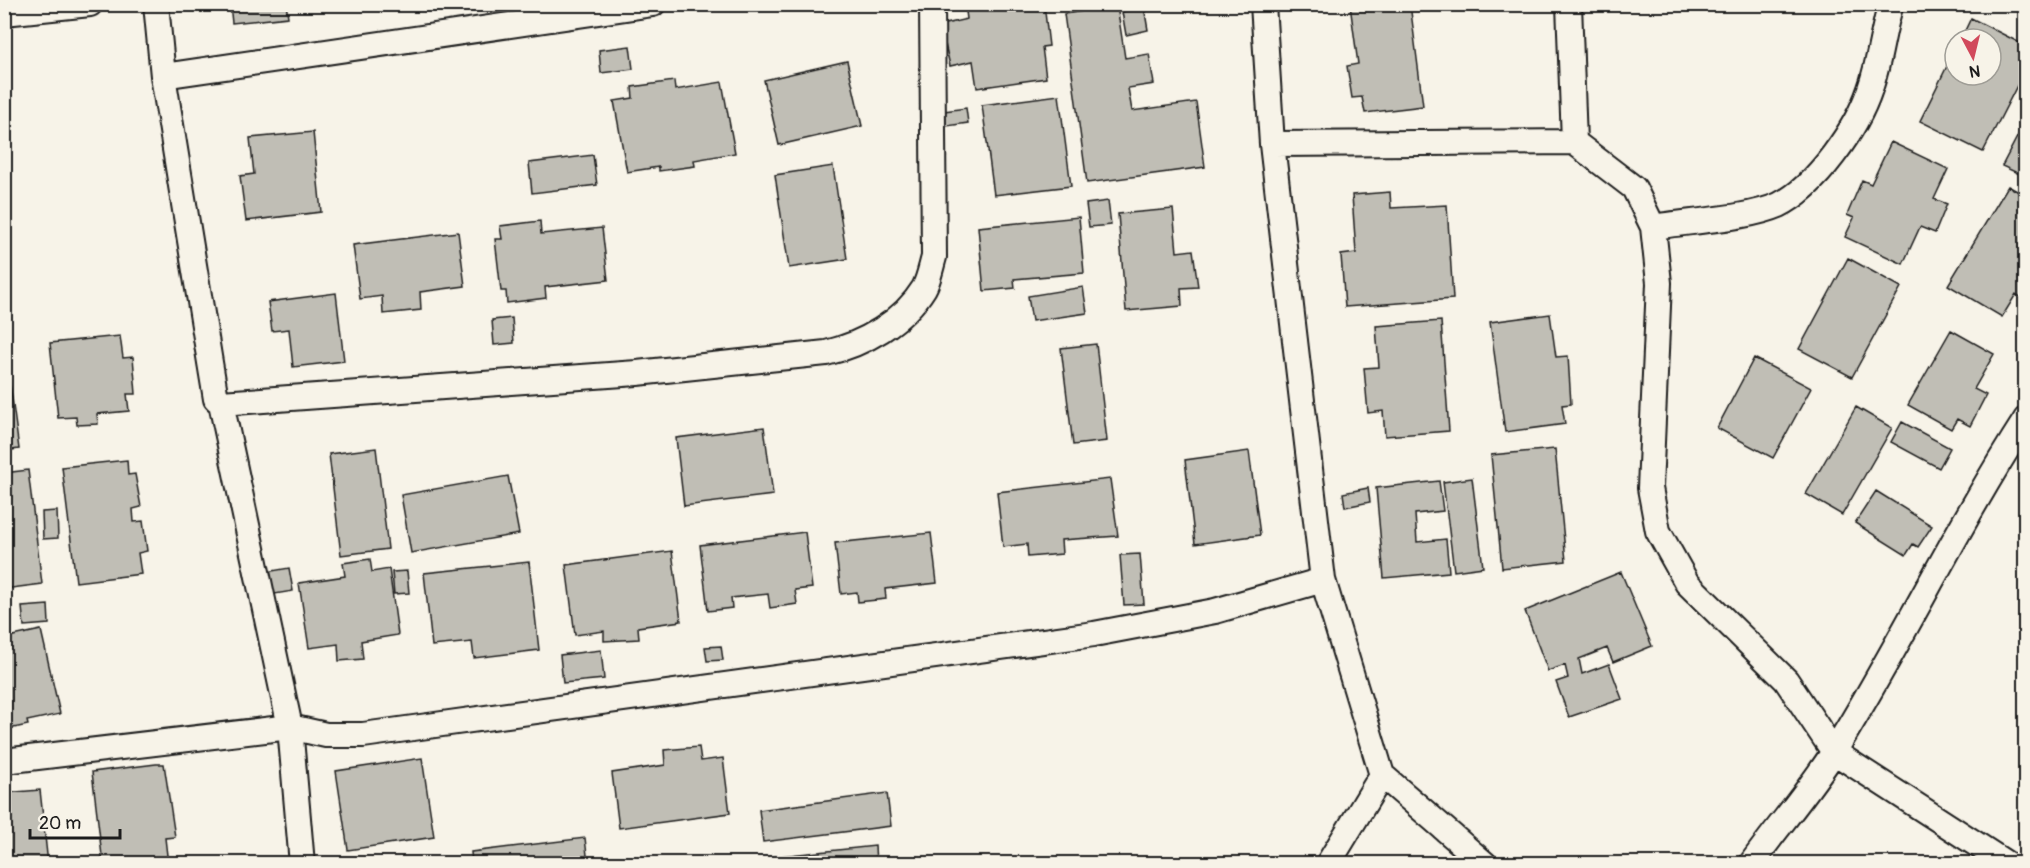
<svg xmlns="http://www.w3.org/2000/svg" width="2030" height="868" font-family="Pangolin,sans-serif">
	<style>
		.building { fill: #c0beb5; stroke: #1c1c1c; stroke-width: 1.5 }
		.lines { fill: none; stroke-linecap: round; stroke-linejoin: round }
		.minor-casing { stroke: #1c1c1c; stroke-width: 28 }
		.minor { stroke: #f7f3e8; stroke-width: 24 }
	</style>
	<rect width="100%" height="100%" fill="#f7f3e8"/>
	<filter id="ink" filterUnits="userSpaceOnUse"><feTurbulence type="fractalNoise" baseFrequency=".0167" numOctaves="2"/><feDisplacementMap in="SourceGraphic" scale="12" xChannelSelector="R" yChannelSelector="G"/><feConvolveMatrix kernelMatrix="1 2 1 2 8 2 1 2 1" color-interpolation-filters="sRGB"/></filter>
	<g filter="url(#ink)">
		<path class="building" d="M230,4H286L288,17L232,23Z
			M965,4H1044L1049,46L1042,47L1046,78L977,88L973,61L950,66L941,25L967,19Z
			M1410,4L1423,106L1365,113L1362,97L1352,98L1347,66L1358,64L1350,5Z
			M1117,6L1125,58L1149,54L1154,84L1128,88L1132,111L1196,102L1205,167L1087,183L1064,14Z
			M1144,7L1148,30L1126,35L1122,12Z
			M1971,18L2026,46V68L1983,152L1920,121L1955,50V75H1991V39H1961Z
			M630,46L633,69L601,73L599,50Z
			M847,61L862,126L779,145L764,80Z
			M674,81L675,90L722,82L735,153L694,160L695,166L659,171V167L627,172L614,101L633,98L632,87Z
			M1059,95L1071,186L994,195L982,105Z
			M966,108L968,123L939,127L937,112Z
			M2026,120V177L2002,166Z
			M313,132L321,212L246,221L240,176L254,174L250,138Z
			M1891,142L1948,169L1934,199L1947,204L1935,233L1920,227L1903,264L1845,237L1854,218L1847,215L1862,180L1871,184Z
			M593,155L597,185L532,193L529,163Z
			M833,166L847,259L789,268L775,175Z
			M2008,186L2026,196V289L2020,297L2016,294L2002,317L1948,285Z
			M1390,192L1391,208L1447,205L1453,299L1345,307L1341,255L1356,253L1352,195Z
			M1108,201L1111,225L1089,227L1086,204Z
			M1173,209L1177,252L1193,250L1198,287L1181,288L1182,306L1126,311L1118,214Z
			M1079,217L1084,273L1014,279L1015,288L984,291L978,227Z
			M4,220L7,278H4Z
			M540,221L541,234L602,228L608,280L545,287L546,298L507,303L506,291H501L495,239H502L500,226Z
			M458,232L465,286L420,292L421,310L383,314L382,296L360,299L353,245Z
			M1848,258L1901,287L1852,377L1799,349Z
			M1083,287L1087,313L1032,321L1028,296Z
			M336,293L344,361L293,367L289,329L272,331L268,302Z
			M1550,314L1556,357L1568,356L1571,404L1562,405L1565,424L1505,432L1490,322Z
			M512,318L514,343L494,345L492,320Z
			M1441,321L1449,431L1385,436L1383,411L1368,413L1364,368L1379,367L1376,326Z
			M1951,330L1994,354L1974,389L1986,395L1970,426L1957,419L1951,429L1908,405Z
			M120,336L123,358L133,357L136,394H127L129,411L97,414L98,424L77,425L76,417L58,418L50,343Z
			M1096,344L1107,441L1073,445L1061,348Z
			M1754,358L1811,388L1773,458L1717,428Z
			M4,376H9L19,449L4,451Z
			M1856,407L1892,428L1842,515L1806,494Z
			M1902,422L1950,448L1939,468L1891,442Z
			M764,427L773,495L684,506L676,438Z
			M376,448L388,549L341,555L329,454Z
			M1555,449L1566,561L1502,568L1491,455Z
			M1249,451L1260,535L1195,544L1185,460Z
			M127,460L128,475L135,474L141,507L133,509L134,522L143,521L147,551L138,553L141,574L76,582L62,467Z
			M28,470L42,584L4,589V473Z
			M508,476L519,534L411,553L401,495Z
			M1472,478L1483,567L1454,571L1443,482Z
			M1110,479L1118,536L1061,540L1062,554L1028,557L1027,544L1003,547L997,492Z
			M1439,481L1443,511L1415,514L1417,542L1446,539L1449,572L1384,578L1376,488Z
			M1368,488L1370,502L1345,507L1343,493Z
			M1876,491L1932,526L1918,547L1913,544L1906,555L1855,523Z
			M57,511L58,538L43,539L42,512Z
			M805,532L812,588L795,590L797,604L770,608L768,594L731,598L732,608L708,611L700,545Z
			M931,533L937,583L885,589L886,599L858,602L857,592L841,594L835,543Z
			M672,551L681,621L638,627L639,639L604,641V631L575,635L566,565Z
			M1140,554L1144,604L1124,605L1120,555Z
			M370,559L372,572L389,569L398,635L361,641L363,659L339,661L338,644L309,648L299,583L345,576L343,563Z
			M529,562L539,650L474,658L472,642L432,646L424,573Z
			M289,568L293,591L269,595L266,572Z
			M407,571L409,593L394,594L392,572Z
			M1621,572L1652,646L1613,662L1607,648L1579,659L1582,674L1609,664L1622,699L1569,717L1556,682L1568,678L1565,665L1548,671L1525,611Z
			M48,605L49,624L24,626L22,607Z
			M41,630L60,714L27,721L28,725L4,730V638Z
			M721,646L723,660L707,661L705,647Z
			M601,650L604,679L563,683L560,655Z
			M699,747L701,761L723,758L730,813L619,828L612,773L665,765L664,750Z
			M422,758L434,837L348,850L336,771Z
			M156,764H164L175,837L165,838L168,864H103L92,772Z
			M40,790L48,864H4V793Z
			M887,793L891,826L763,842L759,810Z
			M585,838L588,864H472L471,852Z
			M875,846L876,864H772L771,857Z"/>
		<g class="lines">
			<defs>
				<path id="minor" d="M156,4L163,76L216,399L221,403L290,727L302,864
					M1263,4L1272,144L1323,580L1382,775L1485,864
					M1569,4L1574,142
					M4,13L90,4
					M163,76L653,4
					M1272,144L1574,142L1634,188L1653,227L1659,283L1650,488L1658,531L1687,583L1786,680L1834,752L2007,864
					M1653,227C1689,221 1747,219 1779,205C1816,187 1857,128 1870,89C1880,61 1882,32 1891,4
					M221,403L637,373L826,353C864,344 903,322 924,288C929,279 931,267 934,257L932,4
					M4,761L290,727L326,735H363L1094,634L1215,611L1323,580
					M1328,864L1382,775
					M1751,864C1778,826 1810,790 1835,750C1902,642 1957,526 2026,419"/>
			</defs>
			<use href="#minor" class="minor-casing"/>
			<use href="#minor" class="minor"/>
		</g>
	</g>
	<rect width="2030" height="868" fill="none" stroke="#f7f3e8" stroke-width="24"/>
	<rect x="12" y="12" width="2006" height="844" fill="none" stroke="#1c1c1c" stroke-width="2" filter="url(#ink)"/>
	<g transform="translate(1973 57) rotate(173)"><circle r="28" fill="#f7f3e8" stroke="#9f9d96" stroke-width="1.5"/>
	<path d="M0-4.5L10 22L0 15L-10 22Z" fill="#d1495b"/>
	<text y="-9" font-size="16" font-weight="bold" text-anchor="middle" fill="#1c1c1c">N</text>
	</g>
	<path d="M30 829v9h90v-9" fill="none" stroke="#1c1c1c" stroke-width="3"/>
	<text x="39" y="829" font-size="18" fill="#1c1c1c" stroke="#f7f3e8" stroke-width="4.5" paint-order="stroke">20 m</text>
</svg>
